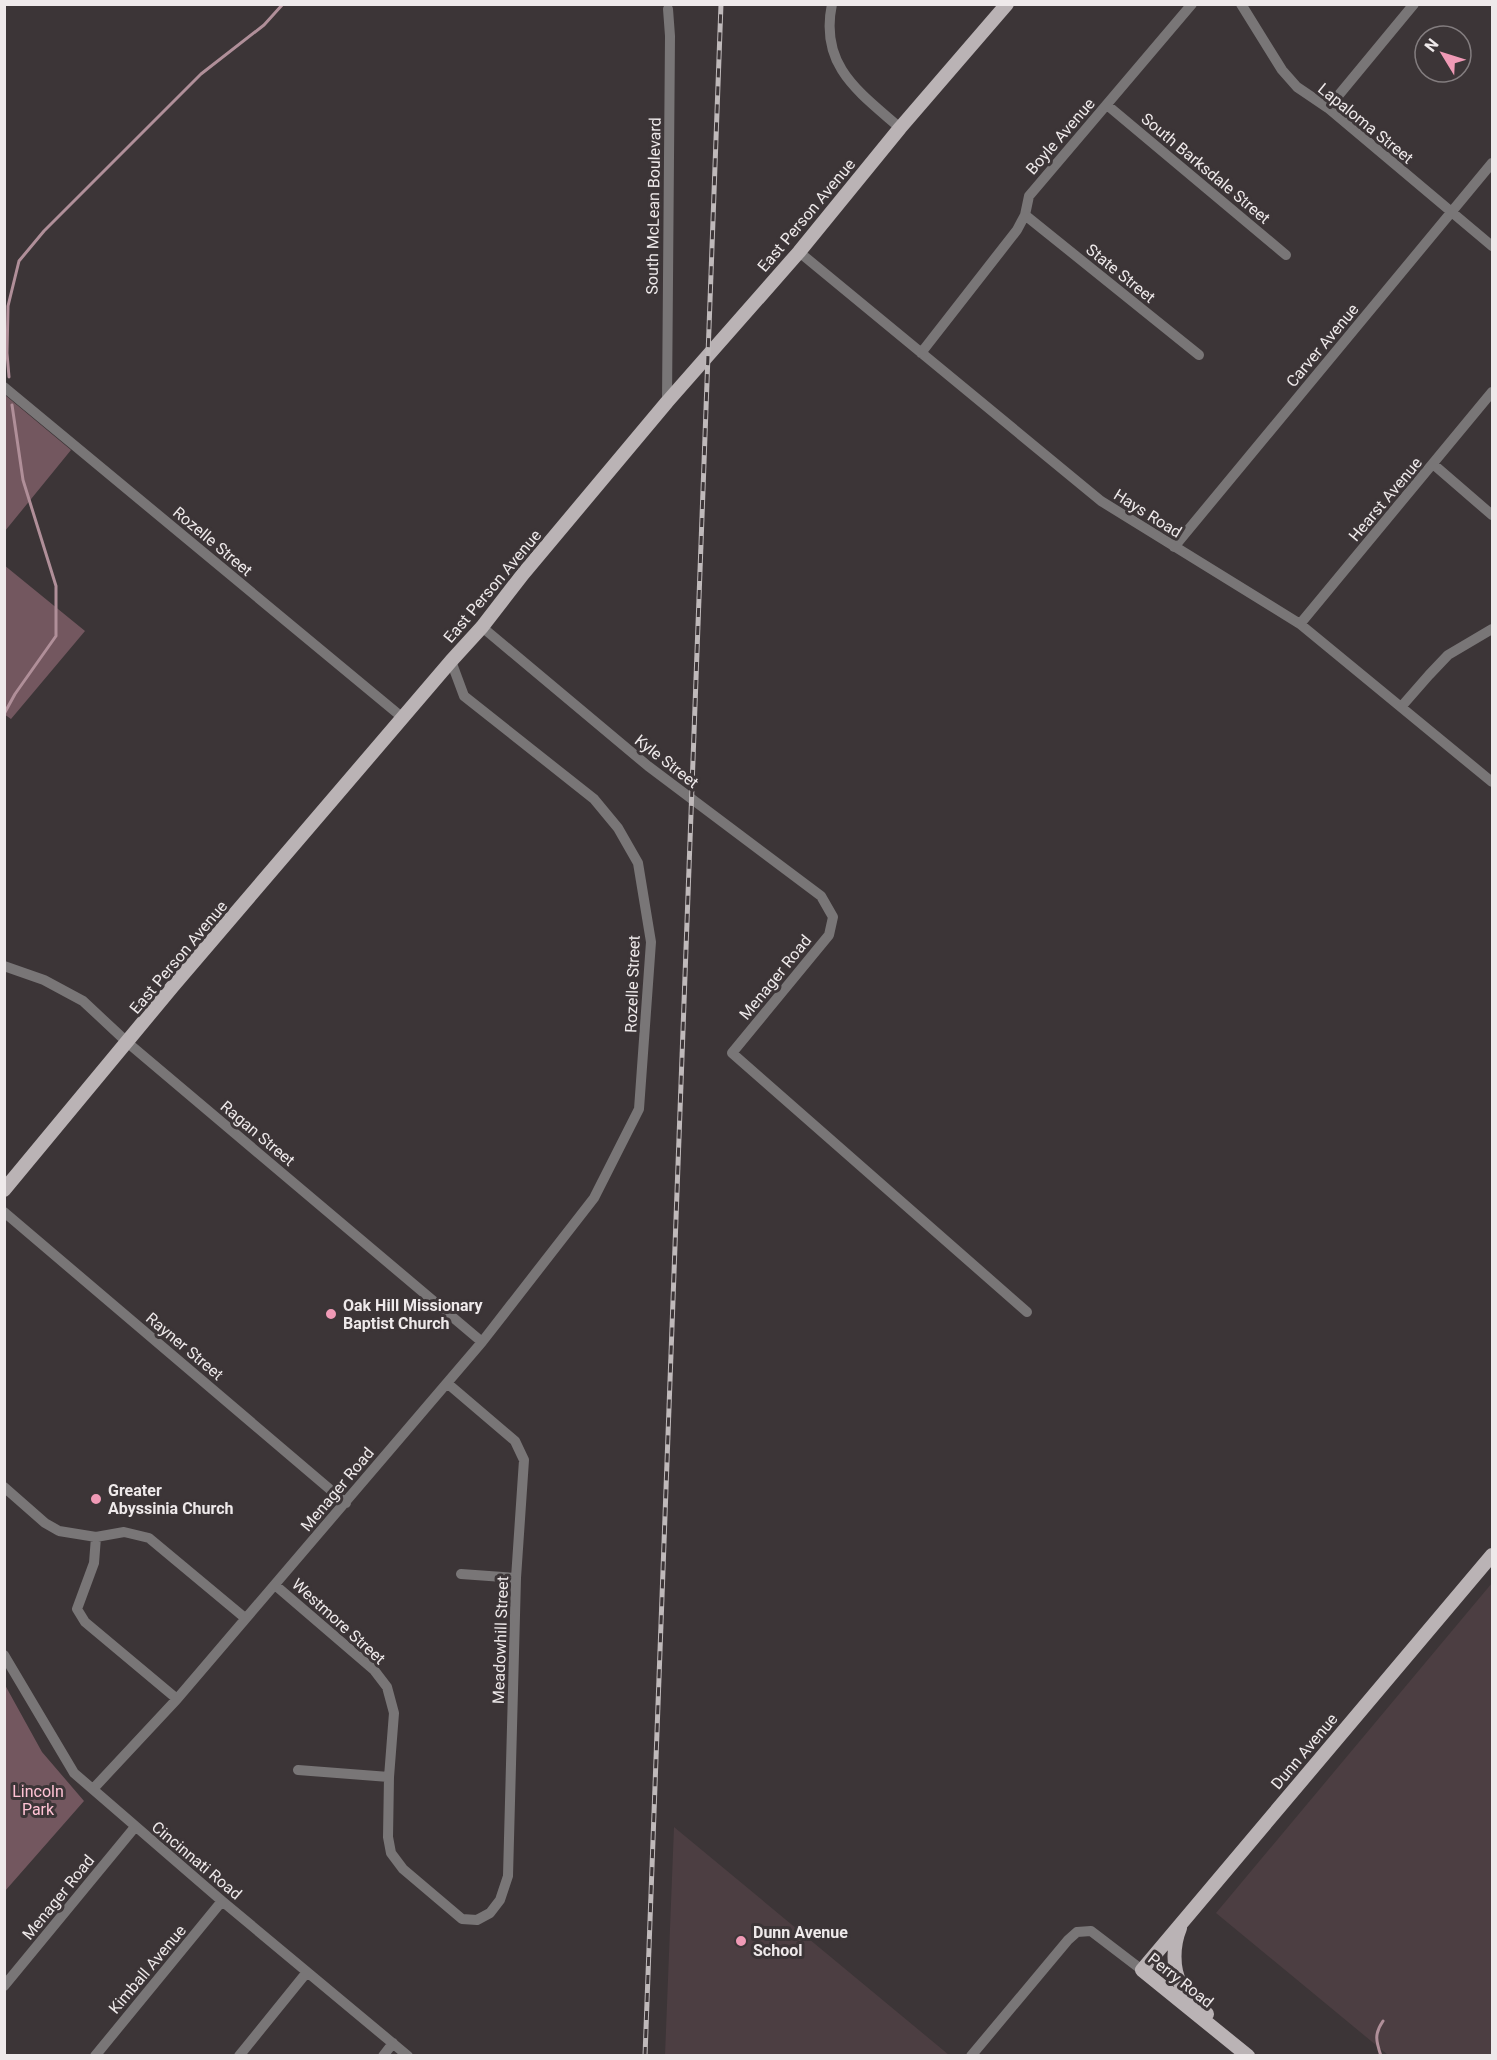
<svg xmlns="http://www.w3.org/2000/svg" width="1497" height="2060" font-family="Roboto,sans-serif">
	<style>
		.built { fill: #4c3e42 }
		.green { fill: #73575f }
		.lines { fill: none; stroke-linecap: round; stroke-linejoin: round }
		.stream { stroke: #b08f99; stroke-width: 3 }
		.minor { stroke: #797677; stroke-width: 10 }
		.major { stroke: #bab3b5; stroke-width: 14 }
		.rail-casing { stroke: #bfb9ba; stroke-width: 5 }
		.rail { stroke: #3c3537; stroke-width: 3; stroke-dasharray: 9; stroke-linecap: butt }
		.poi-dot { fill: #f09ab6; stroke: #3c3537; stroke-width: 2 }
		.labels { text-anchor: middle; stroke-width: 6; stroke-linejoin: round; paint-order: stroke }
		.street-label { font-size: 16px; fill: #eee9ea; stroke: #3c3537 }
		.poi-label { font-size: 16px; font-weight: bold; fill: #eee9ea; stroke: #3c3537; text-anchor: start }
		.park-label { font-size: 16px; fill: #ffc2d4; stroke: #3c3537 }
	</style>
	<rect width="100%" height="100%" fill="#3c3537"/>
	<path class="built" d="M1492,1583V2055H1388L1216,1913Z
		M674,1827L949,2055H665Z"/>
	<path class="green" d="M5,395L71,450L5,531Z
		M4,565L85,631L11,719L4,714Z
		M5,1685L42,1752L84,1801L5,1891Z"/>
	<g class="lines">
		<path class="stream" d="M9,377L7,353L8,306L19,261L44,231L201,74L264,25L283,4
			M4,714L15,694L56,636V586L23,480L12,405
			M1381,2056C1376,2041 1374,2034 1383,2021"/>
		<path class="minor" d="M832,4C819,66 859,92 900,128
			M1241,4L1282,70L1297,87L1328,108L1492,246
			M1107,105L1286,255
			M1328,108L1414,4
			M1025,215L1199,355
			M799,252L1101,501L1300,624L1492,782
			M921,353L1017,230L1025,215L1029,196L1192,4
			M4,387L403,718
			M667,402L670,36L668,9
			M1433,464L1492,515
			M1174,547L1492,163
			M1300,624L1492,392
			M482,627L648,766L821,896L833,917L829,935L732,1053L1027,1312
			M1401,707L1429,675L1448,655L1492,629
			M4,966L44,980L83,1001L128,1043L482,1342
			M4,1212L346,1503
			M4,1487L45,1523L59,1531L96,1537L124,1532L149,1538L245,1618
			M96,1537L94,1563L77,1609L85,1622L177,1699
			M461,1574L516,1578
			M275,1585L374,1670L387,1687L394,1713L389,1777L388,1837L391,1853L403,1869L462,1919L477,1920L490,1913L500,1900L508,1876L516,1578L524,1460L515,1441L447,1383
			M4,1655L74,1773L222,1901L408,2056
			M298,1770L389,1777
			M93,1789L177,1699L482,1342L594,1198L639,1109L651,942L638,863L618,828L594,799L464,696L451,661
			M4,1986L135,1827
			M95,2056L222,1901
			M239,2056L307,1972
			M383,2056L393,2043
			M971,2056L1068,1940L1077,1932L1091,1931L1142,1970"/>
		<path class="major" d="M4,1190L173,986L451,661L482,627L523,574L667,402L799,252L900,128L1007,4
			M1180,1928C1173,1945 1172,1968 1181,1985C1186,1995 1199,2005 1207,2014
			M1248,2056L1142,1970L1492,1555"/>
		<defs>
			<path id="rail" d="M645,2056L721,4"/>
		</defs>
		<use href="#rail" class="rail-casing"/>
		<use href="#rail" class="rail"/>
	</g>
	<g class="poi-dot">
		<circle cx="331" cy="1314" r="6"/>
		<circle cx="96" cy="1499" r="6"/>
		<circle cx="741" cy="1941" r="6"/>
	</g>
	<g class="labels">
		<g class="street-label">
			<text transform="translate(1366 123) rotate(39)" y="6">Lapaloma Street</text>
			<text transform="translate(1060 136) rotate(-49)" y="6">Boyle Avenue</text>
			<text transform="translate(1206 168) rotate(40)" y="6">South Barksdale Street</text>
			<text transform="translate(653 206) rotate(-89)" y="6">South McLean Boulevard</text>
			<text transform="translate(806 215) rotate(-50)" y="6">East Person Avenue</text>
			<text transform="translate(1121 273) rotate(39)" y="6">State Street</text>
			<text transform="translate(1322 345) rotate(-50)" y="6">Carver Avenue</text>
			<text transform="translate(1385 499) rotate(-50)" y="6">Hearst Avenue</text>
			<text transform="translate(1148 513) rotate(32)" y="6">Hays Road</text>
			<text transform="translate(213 541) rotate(40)" y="6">Rozelle Street</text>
			<text transform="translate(492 586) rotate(-50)" y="6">East Person Avenue</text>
			<text transform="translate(667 761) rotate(38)" y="6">Kyle Street</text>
			<text transform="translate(178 957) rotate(-50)" y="6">East Person Avenue</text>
			<text transform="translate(775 977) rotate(-51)" y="6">Menager Road</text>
			<text transform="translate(632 984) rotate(-88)" y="6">Rozelle Street</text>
			<text transform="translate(258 1133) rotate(40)" y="6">Ragan Street</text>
			<text transform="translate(185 1346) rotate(40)" y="6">Rayner Street</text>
			<text transform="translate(337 1489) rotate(-50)" y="6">Menager Road</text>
			<text transform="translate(339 1621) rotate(42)" y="6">Westmore Street</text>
			<text transform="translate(500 1640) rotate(-88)" y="6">Meadowhill Street</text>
			<text transform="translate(1304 1751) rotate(-50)" y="6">Dunn Avenue</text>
			<text transform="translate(197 1860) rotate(40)" y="6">Cincinnati Road</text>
			<text transform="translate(58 1897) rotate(-51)" y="6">Menager Road</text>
			<text transform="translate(147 1969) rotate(-50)" y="6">Kimball Avenue</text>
			<text transform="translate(1181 1980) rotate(38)" y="6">Perry Road</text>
		</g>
		<g class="poi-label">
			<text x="343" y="1311">Oak Hill Missionary<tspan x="343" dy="18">Baptist Church</tspan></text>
			<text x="108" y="1496">Greater<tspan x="108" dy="18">Abyssinia Church</tspan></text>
			<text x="753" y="1938">Dunn Avenue<tspan x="753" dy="18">School</tspan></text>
		</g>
		<g class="park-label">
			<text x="38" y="1797">Lincoln<tspan x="38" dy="18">Park</tspan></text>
		</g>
	</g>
	<rect width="1497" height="2060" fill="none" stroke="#eee9ea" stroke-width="12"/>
	<g transform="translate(1443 54) rotate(308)"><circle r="28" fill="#3c3537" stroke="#837d7f" stroke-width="1.5"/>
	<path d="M0-4.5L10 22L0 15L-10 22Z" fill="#f09ab6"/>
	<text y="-9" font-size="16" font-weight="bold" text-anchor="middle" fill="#eee9ea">N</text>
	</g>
</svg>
